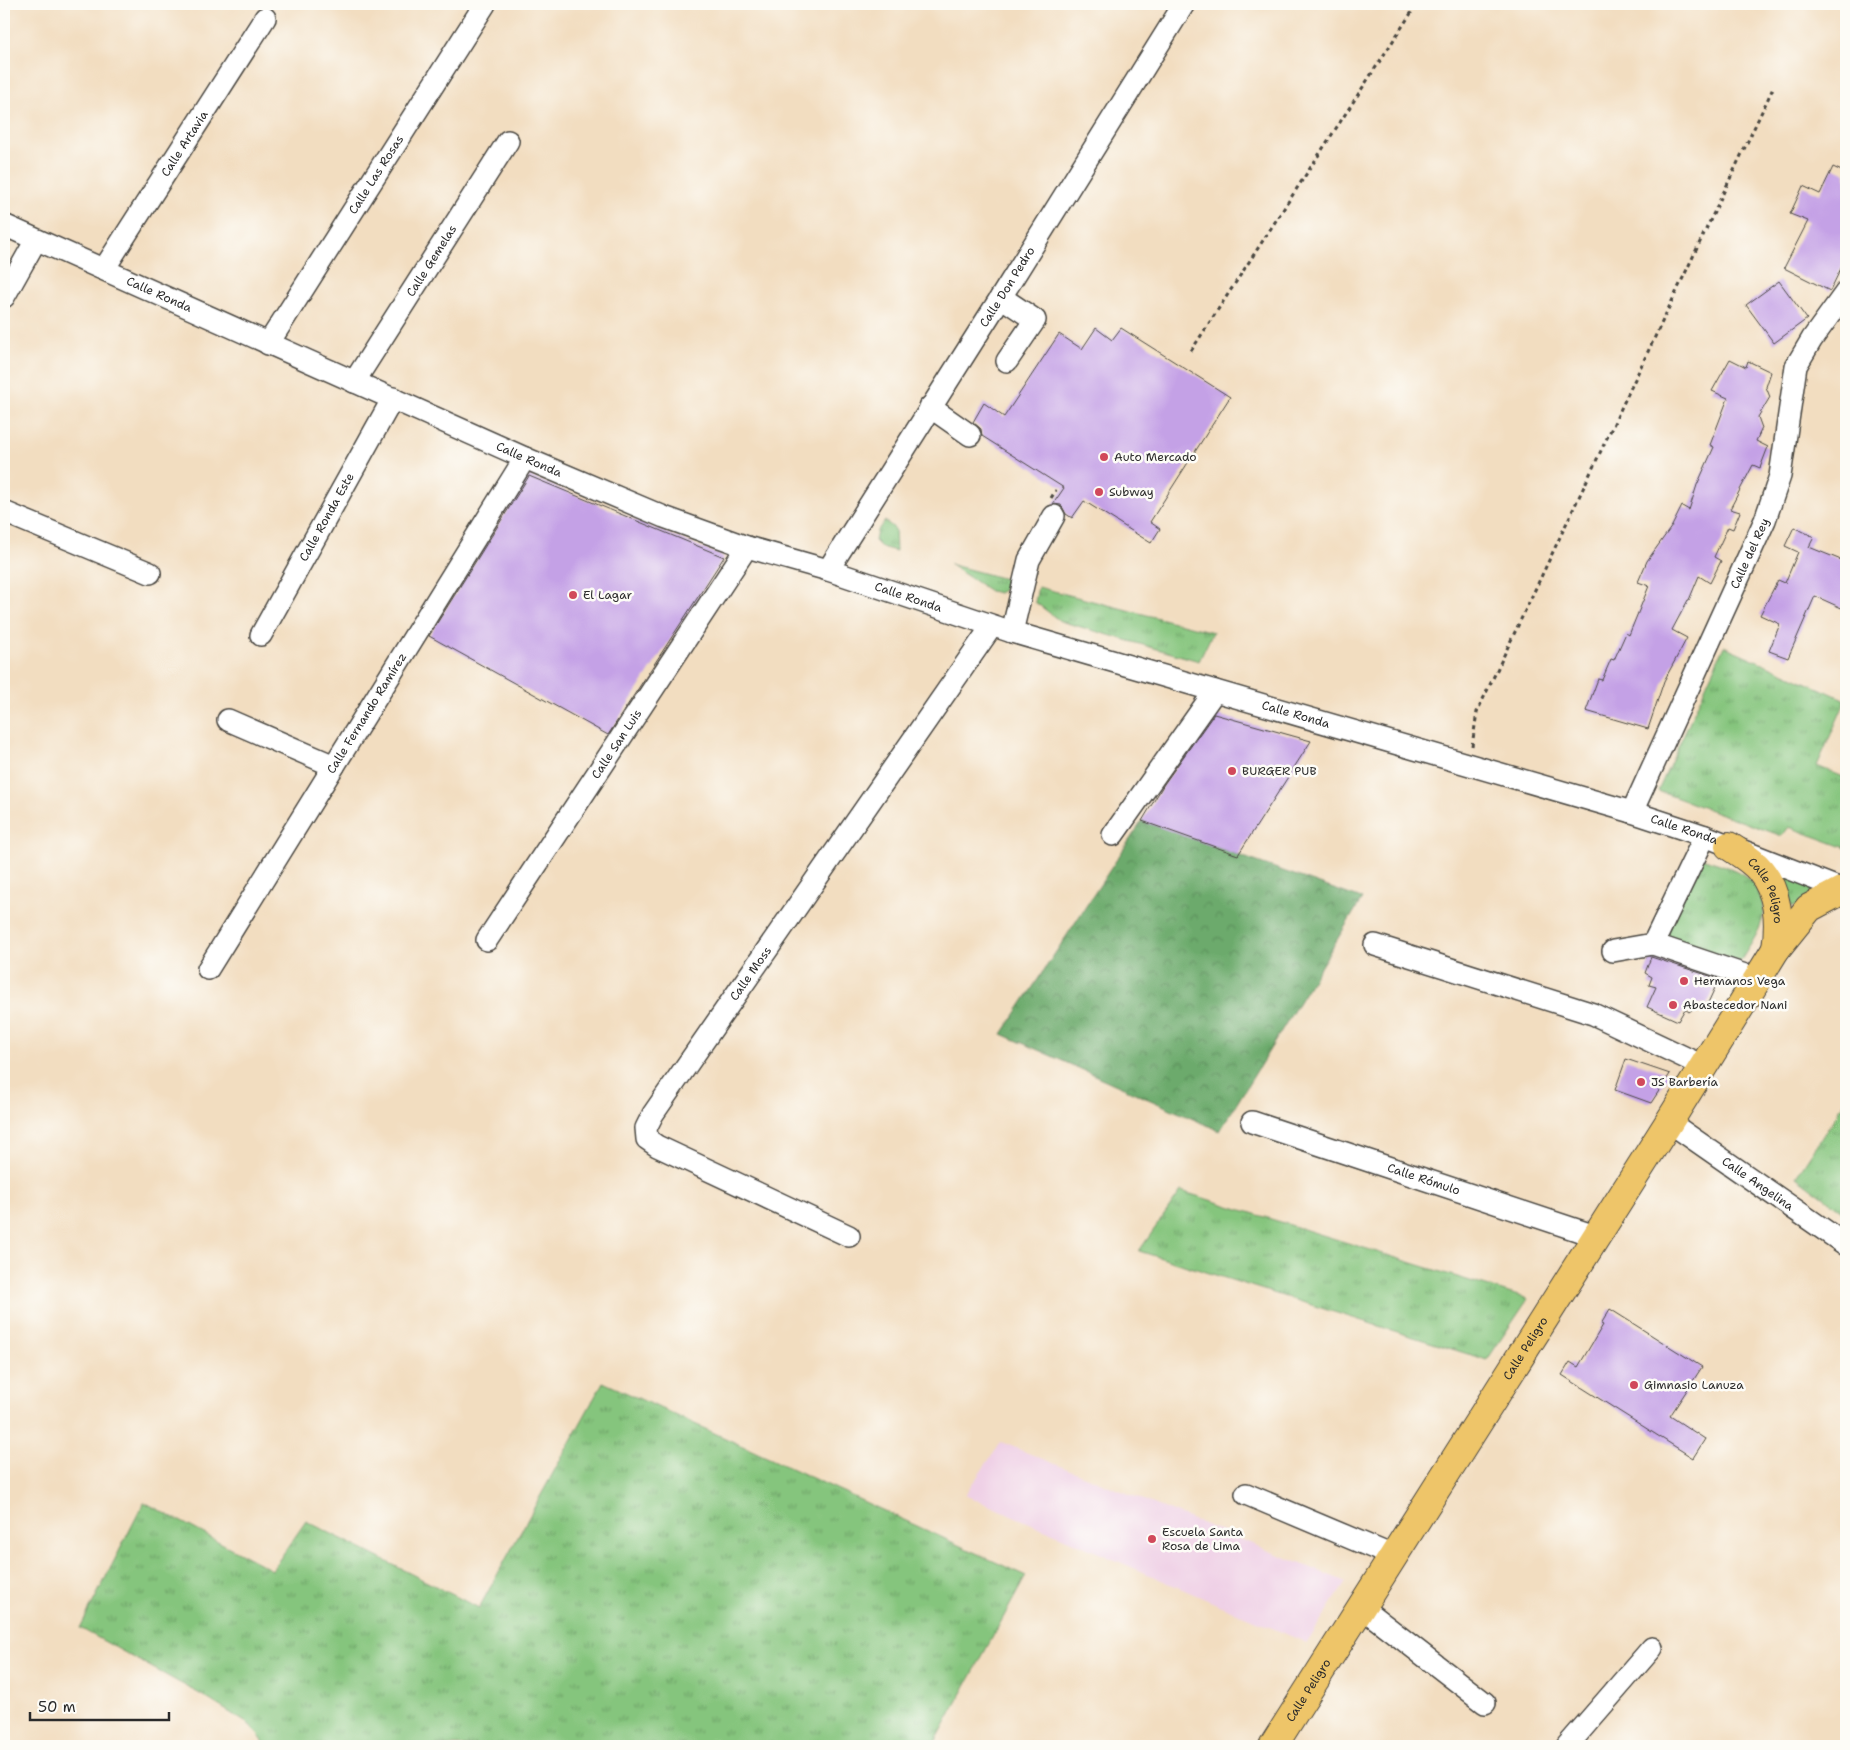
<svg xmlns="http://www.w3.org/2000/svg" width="1850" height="1750" font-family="'Shantell Sans',sans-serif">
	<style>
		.built { fill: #efd0e6 }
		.grass { fill: url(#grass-tufts); stroke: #587854 }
		.forest { fill: url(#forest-crowns); stroke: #4c6a4c }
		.building { fill: #c4a1e6 }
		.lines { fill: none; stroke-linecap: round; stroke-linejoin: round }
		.minor-casing { stroke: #494641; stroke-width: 24 }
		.major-casing { stroke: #494641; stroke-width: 30 }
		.path { stroke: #494641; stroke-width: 3; stroke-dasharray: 4 4; stroke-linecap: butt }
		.minor { stroke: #fff; stroke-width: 21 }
		.major { stroke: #eec569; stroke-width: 28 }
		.poi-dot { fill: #d1495b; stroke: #fdfcf7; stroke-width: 2 }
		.labels { text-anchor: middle; stroke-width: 5; stroke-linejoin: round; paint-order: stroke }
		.street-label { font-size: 12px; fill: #2b2b2b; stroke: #fdfcf7 }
		.poi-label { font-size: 12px; fill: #2b2b2b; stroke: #fdfcf7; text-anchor: start }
	</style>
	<defs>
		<pattern id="grass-tufts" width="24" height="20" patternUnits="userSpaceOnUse" patternTransform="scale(1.25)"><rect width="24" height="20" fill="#85c57d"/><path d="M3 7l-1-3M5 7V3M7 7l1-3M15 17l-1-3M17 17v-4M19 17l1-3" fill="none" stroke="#6da067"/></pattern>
		<pattern id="forest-crowns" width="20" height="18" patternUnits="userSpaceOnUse" patternTransform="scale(1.25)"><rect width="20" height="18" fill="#6caa6c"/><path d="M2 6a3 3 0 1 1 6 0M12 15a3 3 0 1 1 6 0" fill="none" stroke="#598b59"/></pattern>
	</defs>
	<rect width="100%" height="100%" fill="#fdfcf7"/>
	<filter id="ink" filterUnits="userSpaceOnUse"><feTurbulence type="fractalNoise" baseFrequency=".02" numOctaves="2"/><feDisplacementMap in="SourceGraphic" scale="10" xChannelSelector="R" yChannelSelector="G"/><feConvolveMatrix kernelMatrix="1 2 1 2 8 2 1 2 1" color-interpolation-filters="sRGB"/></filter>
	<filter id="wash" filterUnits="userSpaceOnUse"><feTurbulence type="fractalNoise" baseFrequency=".0096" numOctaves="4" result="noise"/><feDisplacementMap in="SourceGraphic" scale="20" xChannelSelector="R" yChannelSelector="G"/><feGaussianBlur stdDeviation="1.12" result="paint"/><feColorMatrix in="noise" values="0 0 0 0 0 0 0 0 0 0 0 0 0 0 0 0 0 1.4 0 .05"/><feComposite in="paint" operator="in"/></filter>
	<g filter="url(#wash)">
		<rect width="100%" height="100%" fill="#f2ddc0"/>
		<path class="built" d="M1001,1442L1346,1582L1307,1643L965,1495Z"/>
		<path class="grass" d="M885,521L895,529L896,551L881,547L875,541L877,531Z
			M949,564L1009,580L1004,590L999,593L990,591Z
			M1038,587L1213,632L1199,661L1060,621L1035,602Z
			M1724,646L1846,700L1817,766L1846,778V848L1789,827L1782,836L1658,791Z
			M1699,857C1724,866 1757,872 1762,902C1763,907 1765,913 1763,917C1759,934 1748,948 1740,962L1661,937Z
			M1773,866L1819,883L1800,908L1791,906L1787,892Z
			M1846,1100V1214L1796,1177Z
			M1181,1191L1528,1299L1487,1360L1139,1251Z
			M603,1382L1026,1576L933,1746H267L250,1725L200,1694L80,1628L144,1502L272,1570L306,1521L479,1608Z"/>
		<path class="forest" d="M1142,821L1362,899L1220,1131L1002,1034Z"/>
		<g id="blocks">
			<path class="building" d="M1833,167L1846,173V258L1830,291L1784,268L1808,221L1790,214L1803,186L1820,194Z
				M1779,281L1807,319L1774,343L1746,305Z
				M1096,328L1112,340L1121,328L1230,397L1150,522L1160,529L1151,543L1084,501L1072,518L1066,514L1061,505L1053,504L1064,488L982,436L981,429L973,422L984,403L1004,417L1059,334L1082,349Z
				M1730,359L1746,367L1748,361L1771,372L1766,387L1770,397L1758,417L1762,428L1756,441L1768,447L1760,468L1753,465L1730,509L1740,512L1733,529L1728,527L1714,557L1721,561L1710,583L1699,576L1689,600H1688L1672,630L1687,638L1664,681L1648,729L1586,711L1598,679L1602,680L1611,659L1614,660L1626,633L1629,635L1649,586L1638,582L1647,561L1672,526L1682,506L1689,510L1697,485L1714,447L1710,445L1728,398L1712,391Z
				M529,476L724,557L608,735L429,636Z
				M1794,527L1814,537L1809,547L1846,562V610L1815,596L1788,658L1769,651L1780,624L1760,615L1778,580L1785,583L1798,552L1785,546Z
				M1214,714L1311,741L1238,855L1142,821L1164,784Z
				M1651,957L1719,979L1707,1005L1701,1003L1689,1012L1685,1009L1678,1021L1647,1007L1656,987L1649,985L1652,977L1645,973Z
				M1626,1059L1670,1074L1651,1103L1615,1090Z
				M1610,1309L1702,1367L1670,1416L1705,1439L1693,1458L1562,1375L1570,1362L1578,1367L1603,1325L1601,1324Z"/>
		</g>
	</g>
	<g filter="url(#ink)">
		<use href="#blocks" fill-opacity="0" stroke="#494641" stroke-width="1"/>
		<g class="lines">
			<defs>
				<g id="minor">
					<path id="s1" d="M4,225L525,458L664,517L747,547L828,570L1012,632L1632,812L1705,836L1843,890"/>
					<path id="s2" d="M104,269L265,18"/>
					<path d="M4,297L36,240"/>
					<path d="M1001,297L1035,320L1007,361"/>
					<path id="s3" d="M268,344L485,4"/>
					<path id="s4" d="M354,382L508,141"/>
					<path d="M930,407L970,435"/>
					<path d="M4,512L150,573"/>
					<path id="s5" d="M828,570L1001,297L1184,4"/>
					<path d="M1012,632L1029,560L1054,516"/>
					<path id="s6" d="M261,635L393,398"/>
					<path d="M228,720L334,766"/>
					<path id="s7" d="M1632,812L1765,520L1780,476L1796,366L1812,339L1846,292"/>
					<path d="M1113,835L1215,691"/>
					<path d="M1705,836L1653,944L1757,979"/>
					<path id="s8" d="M487,940L747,547"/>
					<path d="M1375,945L1593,1014L1703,1066"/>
					<path d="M1613,951L1653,944"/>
					<path id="s9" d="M208,969L525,458"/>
					<path id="s10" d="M1252,1122L1595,1236"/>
					<path id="s11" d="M1669,1122L1846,1245"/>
					<path id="s12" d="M849,1236L657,1146L647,1139L646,1128L653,1114L992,626"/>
					<path d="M1246,1494L1393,1556"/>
					<path d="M1361,1607L1485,1703"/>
					<path d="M1567,1746L1652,1648"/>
				</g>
				<g id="major">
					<path id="s13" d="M1729,846C1739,853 1752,860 1760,870C1779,893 1780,921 1776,949"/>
					<path id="s14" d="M1273,1746L1669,1122L1776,949L1809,908L1843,890L1846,891"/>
				</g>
			</defs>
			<use href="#minor" class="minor-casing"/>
			<use href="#major" class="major-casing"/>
			<path class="path" d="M1191,351L1417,4
				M1051,498L1056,490
				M1472,746L1477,712L1774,86"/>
			<use href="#minor" class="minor"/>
			<use href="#major" class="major"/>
		</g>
	</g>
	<g class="poi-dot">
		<circle cx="1104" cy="457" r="5"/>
		<circle cx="1099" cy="492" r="5"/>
		<circle cx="573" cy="595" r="5"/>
		<circle cx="1232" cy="771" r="5"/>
		<circle cx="1684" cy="981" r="5"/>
		<circle cx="1673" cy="1005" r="5"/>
		<circle cx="1641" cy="1082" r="5"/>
		<circle cx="1634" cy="1385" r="5"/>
		<circle cx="1152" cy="1539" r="5"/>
	</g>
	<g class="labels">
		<g class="street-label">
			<text dy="4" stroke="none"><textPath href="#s2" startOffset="149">Calle Artavia</textPath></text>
			<text dy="4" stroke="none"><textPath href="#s3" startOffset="201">Calle Las Rosas</textPath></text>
			<text dy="4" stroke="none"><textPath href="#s4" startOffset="144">Calle Gemelas</textPath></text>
			<text dy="4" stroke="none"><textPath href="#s5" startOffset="335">Calle Don Pedro</textPath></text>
			<text dy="4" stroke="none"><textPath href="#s1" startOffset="170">Calle Ronda</textPath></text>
			<text dy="4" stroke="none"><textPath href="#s1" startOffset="575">Calle Ronda</textPath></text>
			<text dy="4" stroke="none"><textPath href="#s6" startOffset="135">Calle Ronda Este</textPath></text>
			<text dy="4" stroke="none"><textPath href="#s7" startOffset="284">Calle del Rey</textPath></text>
			<text dy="4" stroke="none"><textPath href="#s1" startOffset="979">Calle Ronda</textPath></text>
			<text dy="4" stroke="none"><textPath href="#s9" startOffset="301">Calle Fernando Ramírez</textPath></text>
			<text dy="4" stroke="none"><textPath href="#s1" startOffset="1384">Calle Ronda</textPath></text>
			<text dy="4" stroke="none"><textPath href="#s8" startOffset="235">Calle San Luis</textPath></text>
			<text dy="4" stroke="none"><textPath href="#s1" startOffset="1789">Calle Ronda</textPath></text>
			<text dy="4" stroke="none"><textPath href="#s13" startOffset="61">Calle Peligro</textPath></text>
			<text dy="4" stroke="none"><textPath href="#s12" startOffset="422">Calle Moss</textPath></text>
			<text dy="4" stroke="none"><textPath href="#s10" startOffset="181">Calle Rómulo</textPath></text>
			<text dy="4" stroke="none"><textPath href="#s11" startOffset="108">Calle Angelina</textPath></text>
			<text dy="4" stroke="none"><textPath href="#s14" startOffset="471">Calle Peligro</textPath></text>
			<text dy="4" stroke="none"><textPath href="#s14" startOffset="66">Calle Peligro</textPath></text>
		</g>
		<g class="poi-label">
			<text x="1114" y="461">Auto Mercado</text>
			<text x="1109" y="496">Subway</text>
			<text x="583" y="599">El Lagar</text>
			<text x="1242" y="775">BURGER PUB</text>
			<text x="1694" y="985">Hermanos Vega</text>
			<text x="1683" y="1009">Abastecedor Nani</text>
			<text x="1651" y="1086">JS Barbería</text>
			<text x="1644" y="1389">Gimnasio Lanuza</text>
			<text x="1162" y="1536">Escuela Santa<tspan x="1162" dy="14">Rosa de Lima</tspan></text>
		</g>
	</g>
	<rect width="1850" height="1750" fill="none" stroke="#fdfcf7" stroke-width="20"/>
	<path d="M30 1712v8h139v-8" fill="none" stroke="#2b2b2b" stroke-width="2.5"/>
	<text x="38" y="1712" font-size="15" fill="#2b2b2b" stroke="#fdfcf7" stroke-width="4" paint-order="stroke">50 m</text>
</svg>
